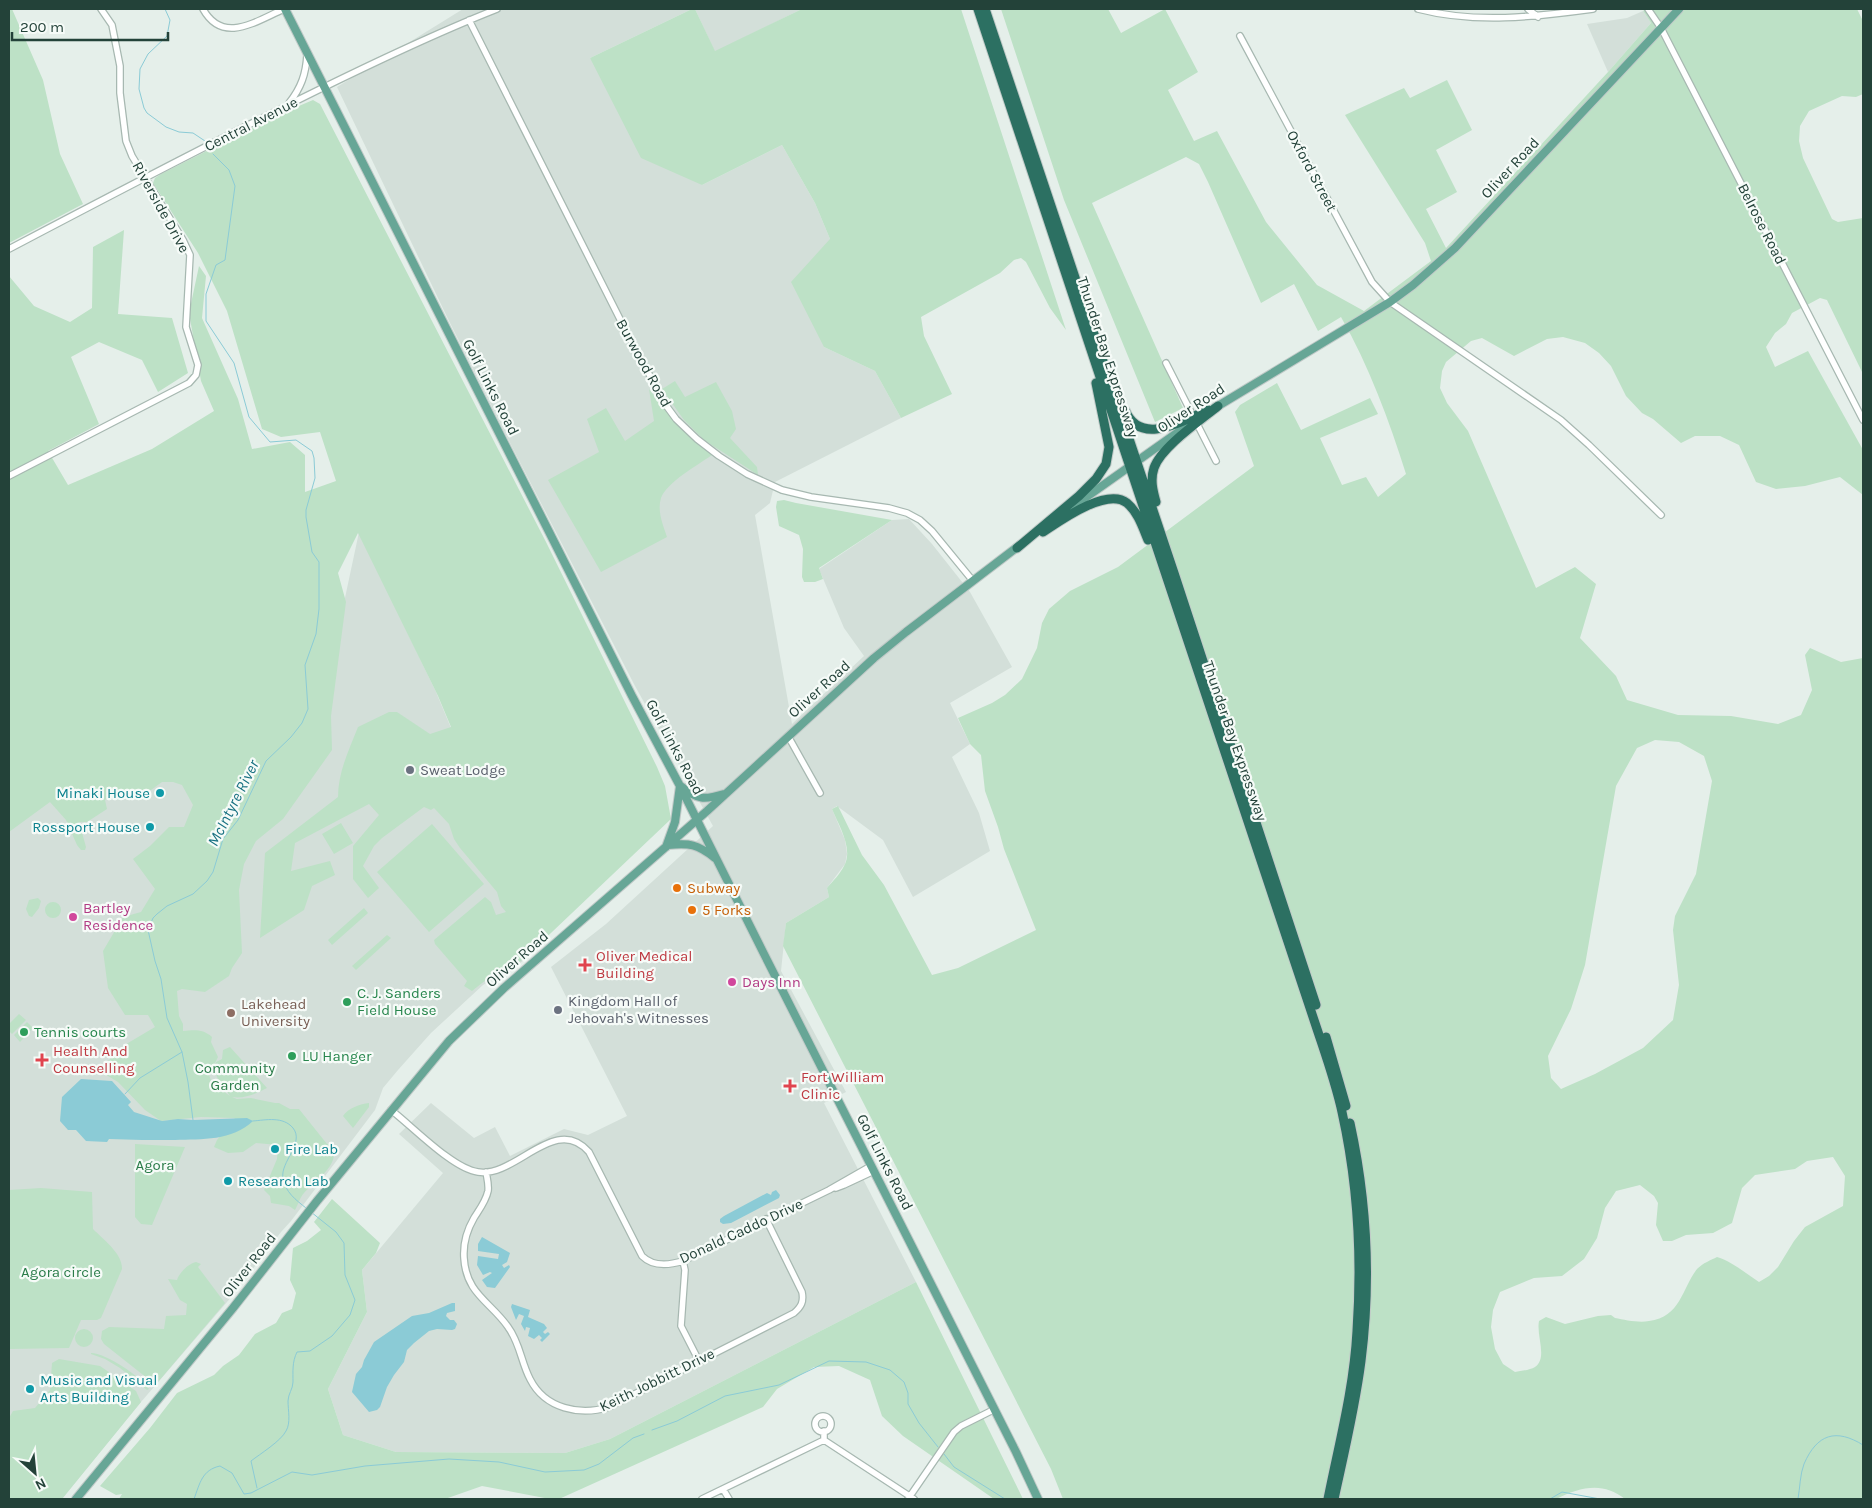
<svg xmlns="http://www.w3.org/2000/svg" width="1872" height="1508" viewBox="0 0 1872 1508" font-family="Karla,sans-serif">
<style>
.built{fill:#d3dfd9}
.green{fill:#bde1c6;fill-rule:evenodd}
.water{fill:#8bcbd6}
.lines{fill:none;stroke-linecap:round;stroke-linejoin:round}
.stream{stroke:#8bcbd6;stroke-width:1}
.minor-casing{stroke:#a7b8b1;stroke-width:8}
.major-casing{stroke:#c1cac8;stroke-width:10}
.highway-casing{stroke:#c1cac8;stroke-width:11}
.minor{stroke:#fff;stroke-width:5.5}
.major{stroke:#67a696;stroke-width:8}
.highway{stroke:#2c7062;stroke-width:9}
.worship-dot{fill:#6b7280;stroke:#f6fbf8;stroke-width:2}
.culture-dot{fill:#0f9aa8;stroke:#f6fbf8;stroke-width:2}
.food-dot{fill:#e8710a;stroke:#f6fbf8;stroke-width:2}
.hotel-dot{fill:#d1479c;stroke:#f6fbf8;stroke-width:2}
.health-dot{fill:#e0444e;stroke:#f6fbf8;stroke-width:2}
.leisure-dot{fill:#2e9e5b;stroke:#f6fbf8;stroke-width:2}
.education-dot{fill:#8d6e63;stroke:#f6fbf8;stroke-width:2}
.labels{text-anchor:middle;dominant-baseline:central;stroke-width:4.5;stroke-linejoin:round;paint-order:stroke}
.street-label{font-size:15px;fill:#234239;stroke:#f6fbf8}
.worship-label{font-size:15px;fill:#5b616d;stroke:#f6fbf8;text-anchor:start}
.culture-label{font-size:15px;fill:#0d838f;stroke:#f6fbf8;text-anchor:start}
.food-label{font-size:15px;fill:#c56008;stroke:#f6fbf8;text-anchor:start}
.hotel-label{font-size:15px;fill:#b23c85;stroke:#f6fbf8;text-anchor:start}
.health-label{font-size:15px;fill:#be3a42;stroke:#f6fbf8;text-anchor:start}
.leisure-label{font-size:15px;fill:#27864d;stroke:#f6fbf8;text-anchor:start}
.education-label{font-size:15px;fill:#785e54;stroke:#f6fbf8;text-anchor:start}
.park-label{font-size:15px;fill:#2a7c49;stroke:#f6fbf8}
.water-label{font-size:16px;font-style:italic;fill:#187182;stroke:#f6fbf8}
</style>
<rect width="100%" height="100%" fill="#e5efea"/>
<!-- built -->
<path class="built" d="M463 9H692L590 58 702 185 782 145 815 203 830 239 824 347 875 371 901 418 775 482 770 503 755 515 792 724 864 656 844 628 819 569 892 520 909 519 932 544 970 592 1012 667 950 703 970 744 952 757 979 813 990 851 913 897 883 840 837 806 832 809 845 840 847 854 845 864 827 888 829 897 786 923 781 971 846 1092 824 1103 916 1282 610 1439 565 1453 396 1452 343 1435 328 1389 367 1312 362 1270 443 1173 399 1134 431 1103 474 1138 495 1127 510 1156 564 1129 588 1135 627 1116 551 967 606 924 713 826 635 686 506 435 449 321 337 87Z
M695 9H802L715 52Z
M1643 11 1651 23 1608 72 1587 24 1627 18Z
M359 532 436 692 451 728 532 953 505 976 493 979 483 985 431 1033 398 1070 383 1088 375 1110 291 1221 281 1232 233 1295 141 1402 62 1499H9V781L342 612Z"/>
<!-- green -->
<path class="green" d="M9 9H12L43 80 60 154 83 204 9 243Z
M692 9H695L715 51 802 9H961L1066 330 1050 308 1026 262 1021 258 1014 260 1000 273 921 317 924 336 952 394 901 418 875 371 824 347 791 282 830 239 815 203 782 145 702 185 641 158 590 58Z
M1001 9H1108L1121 33 1165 9 1198 72 1168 90 1194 141 1217 131 1266 222 1317 285 1364 311 1431 261 1425 243 1345 115 1404 88 1410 98 1447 80 1472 130 1436 150 1457 192 1426 209 1446 248 1608 72 1651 23 1643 11 1646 9H1857L1863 21V94L1856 97 1842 96 1809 111 1800 126 1799 141 1803 158 1832 219 1838 222 1863 218V374L1827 300 1820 298 1792 313 1786 324 1775 333 1766 347 1775 367 1808 351 1863 450V495L1840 477 1805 486 1776 489 1756 482 1739 445 1720 436H1695L1681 443 1653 419 1642 413 1626 396 1611 366 1599 353 1585 343 1563 337 1547 339 1514 356 1482 338 1471 341 1446 362 1442 371 1440 388 1447 403 1468 431 1536 588 1575 567 1596 584 1580 638 1616 676 1627 700 1678 715 1731 716 1778 724 1801 715 1812 690 1805 655 1810 648 1841 662 1863 658V1499H1625C1603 1481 1580 1487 1556 1499H1063L1051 1469 783 946 786 923 829 897 827 888C833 881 840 874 844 866 854 849 838 824 832 809L838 806 862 855 884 885 932 975 958 968 1036 930 1004 849 998 827 985 791 981 755 970 744 958 718 992 703 1005 695 1022 679 1037 648 1042 623 1049 609 1070 591 1118 567 1254 466 1235 412 1240 405 1277 383 1301 430 1370 398 1378 414 1320 438 1342 485 1366 477 1378 497 1406 474C1389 420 1369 366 1341 317L1318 331 1294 284 1261 303 1208 182 1199 164 1186 157 1092 203 1183 408 1155 422 1064 200ZM1655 740 1679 742 1704 756 1712 781 1696 874 1675 916 1673 930 1679 985 1673 1020 1643 1048 1595 1074 1561 1089 1551 1078 1548 1056 1571 1009 1585 965 1616 786 1637 748ZM1833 1157 1845 1176 1843 1206 1805 1227 1794 1241 1778 1267 1769 1276 1759 1282C1745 1273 1733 1262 1717 1257 1711 1260 1703 1263 1697 1269 1682 1288 1681 1317 1649 1321 1639 1323 1625 1320 1615 1318L1611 1315 1598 1316 1565 1324 1546 1317 1539 1321C1536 1336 1548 1358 1535 1367 1530 1370 1521 1371 1515 1372L1503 1364 1495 1349 1491 1327 1493 1310 1500 1292 1534 1278 1562 1276 1584 1259 1597 1238 1605 1208 1616 1191 1640 1185 1654 1196 1658 1203 1656 1225 1663 1241H1672L1686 1235 1713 1233 1732 1223 1742 1188 1755 1175 1795 1169 1807 1161Z
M313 100 320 104 546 542 657 767 665 786 671 819 532 951 506 974C492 974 482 983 472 991L464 986 467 981 435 944 434 940 485 897 491 902 496 915 506 912 501 906 497 892 460 848 454 839 449 824 434 808 431 810 424 807 382 838 374 846 363 866 379 888 368 898 353 879V846L379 815 369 804 295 843 291 871 330 861 335 875 312 886 304 910 260 938 265 853 338 797C338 772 349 750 358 727L389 712H397L430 734 451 727 438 696 358 533 338 573 346 602 331 716 332 750 283 819 256 841 244 864 239 890 242 953 232 968 229 976 205 992 182 989 177 991 179 1016 183 1024V1031C195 1030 203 1029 212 1037L211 1042 218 1057 209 1075 212 1083 230 1096C222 1084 213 1078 216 1062L222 1059 223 1050 230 1047 267 1088C255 1094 244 1099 232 1097L237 1099 251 1098 275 1103H279L290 1109H299L327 1144 333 1145C340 1166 316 1179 304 1193 300 1197 298 1205 295 1210L289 1206 271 1203 270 1196 264 1190 277 1159 278 1145 256 1143 243 1152 228 1153 214 1147 217 1140 235 1118 201 1117 161 1121 145 1110 118 1082 98 1070 128 1043 155 1027 148 1015H125L108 988 103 951 123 917 141 912 155 889 133 859 150 846 169 827H184L193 805 182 785 173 782H162L151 790H135L113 798 109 796 105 800 107 809 87 822H79L86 847 85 850H81L77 845 66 820 50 802 9 832V276L34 306 70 322 92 308 93 247 124 230 118 314 172 318 188 373 158 392 142 360 99 342 71 357 99 424 48 451 68 485 152 449 214 411 201 381 189 313 199 266 206 276 202 318 238 399 252 449 290 442 305 455V492L336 481 320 432 281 437 262 429 227 311 198 253 153 183 155 178 161 174 280 114Z
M675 381 685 397 716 382 732 411 736 429 730 438 757 467 758 475 704 440 684 420 662 389Z
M649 389 678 426 712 455C698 465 667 482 661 498 657 511 663 525 667 537L601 572 548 480 599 452 587 419 606 408 625 441 654 421Z
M784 500 796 503 892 520 819 568 823 579 815 582H804L802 577 803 549 799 535 779 526 776 507 777 501Z
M341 823 353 843 334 854 322 834Z
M432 824 484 884 429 932 377 872Z
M38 898 41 901 39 908 32 917 29 916 26 909 29 900Z
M45 910a8 8 0 1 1 16 0a8 8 0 1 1-16 0Z
M364 908 368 913 332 945 328 940Z
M387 935 391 938 356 970 352 966Z
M19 1014 26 1020 12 1034 9 1031V1024Z
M27 1022 33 1028 20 1042 14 1035Z
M369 1103V1107L353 1128 343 1116C348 1108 360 1104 369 1103Z
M135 1144 185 1147 152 1225 141 1224 135 1217Z
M41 1188 92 1192 93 1229C103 1239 123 1254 122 1269L101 1318 97 1320H81L69 1348 9 1349V1190Z
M332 1199 380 1243 376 1253 362 1270 367 1312 328 1389 343 1435 396 1452 565 1453 610 1439 916 1282 1023 1499H994L903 1436 882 1416 870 1380 839 1366 814 1367 777 1389 763 1407 559 1499H550L482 1486 445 1499H119L122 1494 116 1495 100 1486 150 1428 177 1393 214 1375 223 1366 239 1355 255 1334 276 1323 282 1313 292 1309 296 1293 290 1280 293 1248 307 1241 321 1230 314 1222Z
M196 1262 201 1264 198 1267 225 1303 158 1382H152L104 1344 101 1339 102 1331 109 1327 164 1329 166 1316 186 1315 187 1304 180 1300 168 1279 177 1280C179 1273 189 1263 196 1262Z
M75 1338a9 9 0 1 1 18 0a9 9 0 1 1-18 0Z
M91 1353C106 1353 141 1377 149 1389L147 1390 120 1368 105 1359 91 1354Z
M59 1359 100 1366 136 1391 141 1402 62 1499H9V1418L13 1411 35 1408 50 1390 52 1363Z"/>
<!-- water -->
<path class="water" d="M81 1079 112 1081 131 1102 128 1105 134 1112 162 1121 178 1119 193 1120 247 1118 253 1121C232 1141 202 1139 175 1140 153 1140 132 1140 109 1139L107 1142 86 1141 76 1130H68L60 1121 62 1097Z
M776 1190 780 1195 779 1198 731 1223 723 1224 720 1222V1219L724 1216 767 1193 771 1195 772 1192Z
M482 1237 510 1253 507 1262 502 1265 504 1268 509 1265 510 1267 495 1288 487 1287 482 1280 492 1273 490 1272 483 1275 477 1265 478 1256 498 1259 499 1254 478 1251V1244Z
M452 1303H455V1311L447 1313 446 1316 450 1320H454L457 1324 455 1329 452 1330 437 1329 429 1331 414 1343 407 1350 404 1362 394 1375 387 1387 380 1407 377 1410 369 1412 352 1392 356 1374 362 1367 364 1360 374 1342 412 1316 429 1313Z
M512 1304 530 1310 528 1317 544 1324 547 1328 543 1332 545 1334 548 1332 550 1334 542 1342 540 1340 542 1338 539 1335 534 1339 528 1336 530 1328 526 1327 525 1331 521 1324 524 1316 519 1314 516 1320 511 1307Z"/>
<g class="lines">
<!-- stream -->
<path class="stream" d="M165 9 170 20 167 36 148 54 140 69 139 89 144 108 147 113 166 127 179 132 193 133 205 141
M182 1052 188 1082 193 1120
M125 1094 140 1078 182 1052 167 1018 161 979 155 961 148 930 153 918 157 914 167 906 193 894 207 881 213 872 223 839 238 820 266 761 291 737 302 723 308 709 305 665 316 634 319 609V562L312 552 306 517V510L315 478 314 458 312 451 296 440 270 442 249 417 234 363 206 321V294L216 265 225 260 235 186 229 170 213 154
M253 1121C266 1120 283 1116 293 1128 305 1143 280 1162 283 1178 285 1192 296 1200 306 1208
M652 1430 677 1421 725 1396 779 1385 829 1361 866 1362 890 1370 904 1382 908 1393V1404L919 1423 938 1447
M944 1454 954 1467 1005 1499
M257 1488 251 1461C260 1454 281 1441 286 1431 291 1423 288 1410 288 1401 288 1394 293 1389 293 1382 293 1372 292 1362 297 1352L310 1351 332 1336 350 1315 355 1300 345 1275 344 1243 336 1232 311 1212
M194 1499C200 1483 202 1470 220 1466L232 1473 244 1494 251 1493 292 1472 312 1475 365 1466 449 1459 499 1462 545 1472 584 1470 599 1464 633 1438 644 1434
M1550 1499 1562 1492 1600 1499
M1798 1499C1800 1488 1800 1474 1804 1464 1817 1434 1836 1428 1863 1445"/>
<!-- minor casing -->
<g class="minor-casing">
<path id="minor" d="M203 9C223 45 256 21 284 9
M1418 9C1476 24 1534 17 1593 9
M1528 9 1538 17
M1648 9 1661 28 1863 420
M469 20 627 333 665 404 676 419 697 439 719 456 747 474 782 490 811 497 889 508 907 513 920 520 932 531 973 581
M1240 36 1372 282 1390 302 1561 420 1589 445 1661 515
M289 103C301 88 306 74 307 55
M9 249C102 200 194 152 288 105 356 71 426 37 497 9
M1166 363 1216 461
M9 476 189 383 196 375 198 365 186 327 190 255 183 240 132 156 126 141 120 93V66L112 25 101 9
M788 736 820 793
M391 1110C412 1126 453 1169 478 1172 516 1178 555 1113 589 1152L642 1256C653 1267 670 1265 683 1261L829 1190 871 1166
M486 1172C487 1178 489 1185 488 1191 486 1201 479 1210 474 1218 467 1230 463 1244 464 1258 466 1294 491 1302 508 1327 520 1343 521 1362 530 1379 545 1409 580 1416 609 1407L794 1313C801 1307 804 1302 802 1292L766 1219
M836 1188 844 1185 874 1171
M683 1261 685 1270 681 1326 699 1361
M815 1424a8 8 0 1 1 16 0a8 8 0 1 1-16 0Z
M824 1440 914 1499
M723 1489 729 1499
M702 1499 824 1440V1431
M908 1499 954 1432 961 1426 995 1409"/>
</g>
<!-- major casing -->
<g class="major-casing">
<path id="major" d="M285 9 441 318 632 696 680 786 763 952 1016 1452 1038 1499
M1213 409 1390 302 1413 285 1455 248 1679 9
M1068 510 1191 423
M682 787C698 800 704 800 724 794
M668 845C690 843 697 844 715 858
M666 847 675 822 680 786
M76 1499 233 1308 317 1201 449 1041 504 988 707 811 874 658 906 632 1020 545"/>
</g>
<!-- highway casing -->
<g class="highway-casing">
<path id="highway" d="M978 9C1091 349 1203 689 1317 1029 1326 1056 1336 1084 1342 1112 1358 1184 1362 1258 1357 1331 1354 1388 1339 1444 1328 1499
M985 9 1174 573 1316 1005
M1125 410C1140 447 1182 421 1208 410
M1156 502C1153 491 1150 480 1154 468 1161 447 1201 420 1218 406
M1043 532C1061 520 1107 487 1127 503 1138 512 1143 528 1148 540
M1017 548 1079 496 1096 479 1106 464 1109 447 1096 383
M1326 1037 1346 1106
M1334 1499C1344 1453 1355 1408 1361 1361 1371 1282 1367 1201 1350 1123"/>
</g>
<!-- minor -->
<use href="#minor" class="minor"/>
<!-- major -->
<use href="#major" class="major"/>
<!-- highway -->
<use href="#highway" class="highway"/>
</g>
<!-- markers -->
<g class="worship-dot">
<circle cx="410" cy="770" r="5"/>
<circle cx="558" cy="1010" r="5"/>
</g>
<g class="culture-dot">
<circle cx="160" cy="793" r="5"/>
<circle cx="150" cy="827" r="5"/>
<circle cx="275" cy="1149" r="5"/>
<circle cx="228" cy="1181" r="5"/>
<circle cx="30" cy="1389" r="5"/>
</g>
<g class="food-dot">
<circle cx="677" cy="888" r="5"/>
<circle cx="692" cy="910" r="5"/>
</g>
<g class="hotel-dot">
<circle cx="73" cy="917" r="5"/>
<circle cx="732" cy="982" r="5"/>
</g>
<g class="health-dot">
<path d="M582.5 957.5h5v5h5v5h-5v5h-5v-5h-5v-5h5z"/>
<path d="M39.5 1052.5h5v5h5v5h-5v5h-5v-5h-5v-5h5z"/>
<path d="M787.5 1078.5h5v5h5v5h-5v5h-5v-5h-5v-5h5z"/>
</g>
<g class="leisure-dot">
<circle cx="347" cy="1002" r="5"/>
<circle cx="24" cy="1032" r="5"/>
<circle cx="292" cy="1056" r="5"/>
</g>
<circle class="education-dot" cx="231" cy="1013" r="5"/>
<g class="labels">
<!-- street labels -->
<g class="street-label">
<text transform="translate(251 124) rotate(-27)">Central Avenue</text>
<text transform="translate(1510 168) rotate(-47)">Oliver Road</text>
<text transform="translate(1312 171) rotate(62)">Oxford Street</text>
<text transform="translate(161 207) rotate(61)">Riverside Drive</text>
<text transform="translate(1762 224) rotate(63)">Belrose Road</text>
<text transform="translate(1108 357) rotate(72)">Thunder Bay Expressway</text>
<text transform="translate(644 363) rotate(61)">Burwood Road</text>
<text transform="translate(491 387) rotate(63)">Golf Links Road</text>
<text transform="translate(1191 408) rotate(-33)">Oliver Road</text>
<text transform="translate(819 689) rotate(-42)">Oliver Road</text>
<text transform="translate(1235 741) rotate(71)">Thunder Bay Expressway</text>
<text transform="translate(675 747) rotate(62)">Golf Links Road</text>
<text transform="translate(517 959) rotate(-41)">Oliver Road</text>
<text transform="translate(885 1162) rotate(63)">Golf Links Road</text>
<text transform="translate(741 1231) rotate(-25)">Donald Caddo Drive</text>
<text transform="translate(249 1265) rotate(-52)">Oliver Road</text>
<text transform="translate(657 1380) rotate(-26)">Keith Jobbitt Drive</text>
</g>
<!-- worship labels -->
<g class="worship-label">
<text x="420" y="770">Sweat Lodge</text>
<text x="568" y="1001">Kingdom Hall of<tspan x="568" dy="17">Jehovah's Witnesses</tspan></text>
</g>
<!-- culture labels -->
<g class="culture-label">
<text x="150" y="793" text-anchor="end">Minaki House</text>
<text x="140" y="827" text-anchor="end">Rossport House</text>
<text x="285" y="1149">Fire Lab</text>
<text x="238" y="1181">Research Lab</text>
<text x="40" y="1380">Music and Visual<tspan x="40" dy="17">Arts Building</tspan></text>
</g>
<!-- food labels -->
<g class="food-label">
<text x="687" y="888">Subway</text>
<text x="702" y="910">5 Forks</text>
</g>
<!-- hotel labels -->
<g class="hotel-label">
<text x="83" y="908">Bartley<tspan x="83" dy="17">Residence</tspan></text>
<text x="742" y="982">Days Inn</text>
</g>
<!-- health labels -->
<g class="health-label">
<text x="596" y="956">Oliver Medical<tspan x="596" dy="17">Building</tspan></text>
<text x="53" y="1051">Health And<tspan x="53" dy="17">Counselling</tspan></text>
<text x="801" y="1077">Fort William<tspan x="801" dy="17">Clinic</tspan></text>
</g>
<!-- leisure labels -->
<g class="leisure-label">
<text x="357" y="993">C. J. Sanders<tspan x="357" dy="17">Field House</tspan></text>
<text x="34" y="1032">Tennis courts</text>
<text x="302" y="1056">LU Hanger</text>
</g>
<!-- education labels -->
<g class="education-label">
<text x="241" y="1004">Lakehead<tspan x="241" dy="17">University</tspan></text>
</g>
<!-- park labels -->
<g class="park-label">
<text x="235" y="1068">Community<tspan x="235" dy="17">Garden</tspan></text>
<text x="155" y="1165">Agora</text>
<text x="61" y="1272">Agora circle</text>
</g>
<!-- water labels -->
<g class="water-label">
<text transform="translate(233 803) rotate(-63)">McIntyre River</text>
</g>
</g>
<!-- border -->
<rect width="1872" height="1508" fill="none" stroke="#234239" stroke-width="20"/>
<!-- north arrow -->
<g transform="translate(35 1473) rotate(153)" stroke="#f6fbf8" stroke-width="4" paint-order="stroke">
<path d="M0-4L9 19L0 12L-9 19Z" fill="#234239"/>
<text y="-8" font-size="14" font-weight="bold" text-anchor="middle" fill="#234239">N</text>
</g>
<!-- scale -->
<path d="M12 32v8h156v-8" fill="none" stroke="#234239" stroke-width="2.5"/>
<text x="20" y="32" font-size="15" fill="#234239" stroke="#f6fbf8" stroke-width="4" paint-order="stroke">200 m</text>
</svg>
